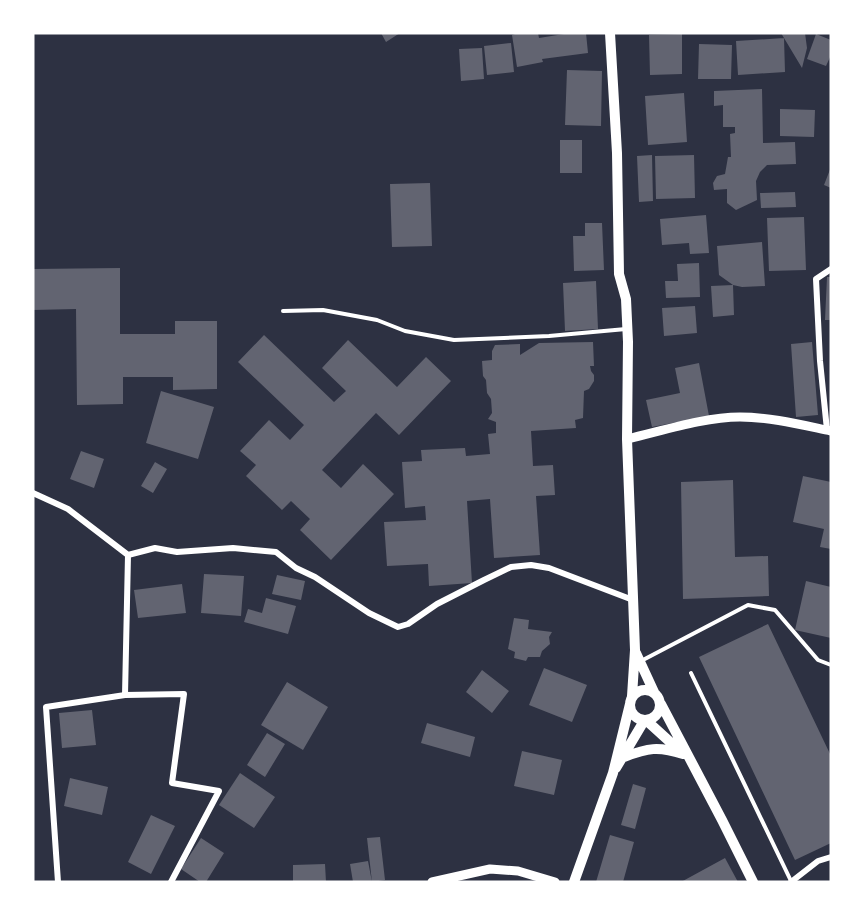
<svg xmlns="http://www.w3.org/2000/svg" width="864" height="915" viewBox="0 0 864 915" font-family="Overpass,sans-serif">
<style>
.building{fill:#626471}
.lines{fill:none;stroke-linecap:round;stroke-linejoin:round}
.service{stroke:#fff;stroke-width:4}
.minor{stroke:#fff;stroke-width:6}
.tertiary{stroke:#fff;stroke-width:9}
.secondary{stroke:#fff;stroke-width:10}
</style>
<rect width="100%" height="100%" fill="#2d3142"/>
<!-- building -->
<path class="building" d="M381 33H400L386 42Z
M518 33H538L539 38 570 33H586L588 53 542 59 543 62 517 67 512 35Z
M781 33H805L807 48 802 68Z
M682 34V74L650 75 649 35Z
M816 34 831 40V55L826 66 807 59Z
M784 38 785 72 738 75 736 41Z
M511 43 514 72 487 75 484 46Z
M699 44 732 45 731 79H698Z
M482 48 484 79 461 81 459 49Z
M567 70 602 71 601 126 565 125Z
M762 89 763 143 795 142 796 164 767 165 760 172 756 181 757 200 736 210 727 203V189L714 190 713 183 717 176 725 174 728 157H731L730 134 735 133V127H723V105L714 106V91Z
M684 93 687 142 648 145 645 96Z
M780 109 815 110 814 137 780 136Z
M560 140H582V173H560Z
M652 155 653 201 639 202 637 156Z
M694 155 695 198 656 199 655 156Z
M831 167V188L824 185Z
M430 183 432 246 392 247 390 184Z
M795 192 796 207 761 208 760 193Z
M706 215 709 253 690 254 689 243 662 245 660 219Z
M804 217 806 270 769 271 767 218Z
M585 223H602L604 270 574 271 573 236H585Z
M762 242 765 286 742 287 733 285 734 315 713 317 711 286 733 285 719 275 717 246Z
M699 263 700 297 666 298 665 281H678L677 264Z
M120 268V334H175V321H217V389L173 390V377H123V404L77 405 76 309 33 310V269Z
M827 277H831V320H825Z
M596 281 598 329 565 331 563 283Z
M695 306 697 333 664 336 662 308Z
M264 335 334 402 346 391 322 368 348 340 397 387 426 357 451 381 399 435 376 413 322 470 341 488 363 464 394 494 331 560 300 530 310 519 291 501 282 510 246 476 256 465 240 451 269 420 290 440 304 425 238 362Z
M593 342 594 366H590L591 371 594 375V381L589 389 584 391 583 418 575 420 576 428 531 431 533 466 553 465 555 495 536 496 540 555 494 558 490 499 467 501 472 583 429 586 428 564 387 566 384 522 426 520 425 506 405 508 402 462 422 461 421 450 465 448 466 456 490 454 488 434 496 433V422L488 419 492 413 491 399 487 393 486 380 483 376 482 361 492 360V351L495 345 520 344V355L539 343Z
M812 342 818 415 796 417 791 344Z
M699 363 709 416 652 427 646 400 680 393 675 368Z
M161 391 214 407 198 459 146 443Z
M81 451 104 459 94 488 70 479Z
M155 462 167 469 153 493 141 486Z
M803 476 831 482V549L820 547 824 529 793 522Z
M733 480 735 557 768 556 769 596 683 599 681 482Z
M204 574 244 576 241 616 201 613Z
M277 575 305 581 301 600 272 594Z
M806 581 831 587V638L795 630Z
M182 584 186 613 138 618 134 590Z
M266 598 296 606 288 634 244 622 248 609 262 613Z
M514 618 529 620 528 629 552 632 549 637 550 644 542 651 540 657H528L526 661 514 658 515 652 508 649Z
M768 624 831 756V843L795 860 699 657Z
M544 668 587 685 572 722 529 705Z
M482 670 509 691 492 713 466 692Z
M287 682 328 707 303 750 261 725Z
M92 710 96 745 62 748 59 713Z
M427 723 475 737 470 757 421 743Z
M267 733 285 744 265 777 247 765Z
M522 751 562 760 554 795 514 786Z
M240 773 275 797 254 828 219 805Z
M70 778 108 787 102 815 64 806Z
M633 784 646 788 635 829 621 825Z
M151 815 175 826 151 874 128 862Z
M610 835 634 842 623 882H596Z
M380 837 385 880 372 882 367 838Z
M201 838 224 853 206 882H200L181 869Z
M725 858 738 882H681Z
M368 861 372 882H353L350 864Z
M325 864 326 882H293V865Z"/>
<g class="lines">
<!-- service -->
<path class="service" d="M283 311 323 310 377 320 405 331 454 340 549 336 626 329
M641 661 748 605 775 610 818 660 831 665
M691 673 791 881"/>
<!-- minor -->
<path class="minor" d="M827 430 820 361 816 279 831 269
M33 493 68 509 128 555
M128 555 155 548 177 552 233 548 276 552 296 568 315 577 369 613 398 627 408 624 437 604 484 580 511 567 531 565 549 568 633 600
M125 695 184 694 172 783 219 791 171 882
M58 882 46 707 125 695 128 555
M791 882 818 861 831 857"/>
<!-- tertiary -->
<path class="tertiary" d="M627 439C662 431 704 417 740 417 770 417 802 425 831 431
M432 882 490 869 518 871 555 882"/>
<!-- secondary -->
<path class="secondary" d="M610 33 617 153 619 274 626 299 628 342 627 439 635 650 632 696
M636 653 654 692
M630 705a15 15 0 1 1 30 0a15 15 0 1 1-30 0Z
M661 704 722 820 753 882
M647 721 680 751
M624 757C648 748 658 746 683 754
M616 768 644 721
M574 882 613 773 630 704"/>
</g>
<!-- border -->
<rect width="864" height="915" fill="none" stroke="#ffffff" stroke-width="69"/>
</svg>
